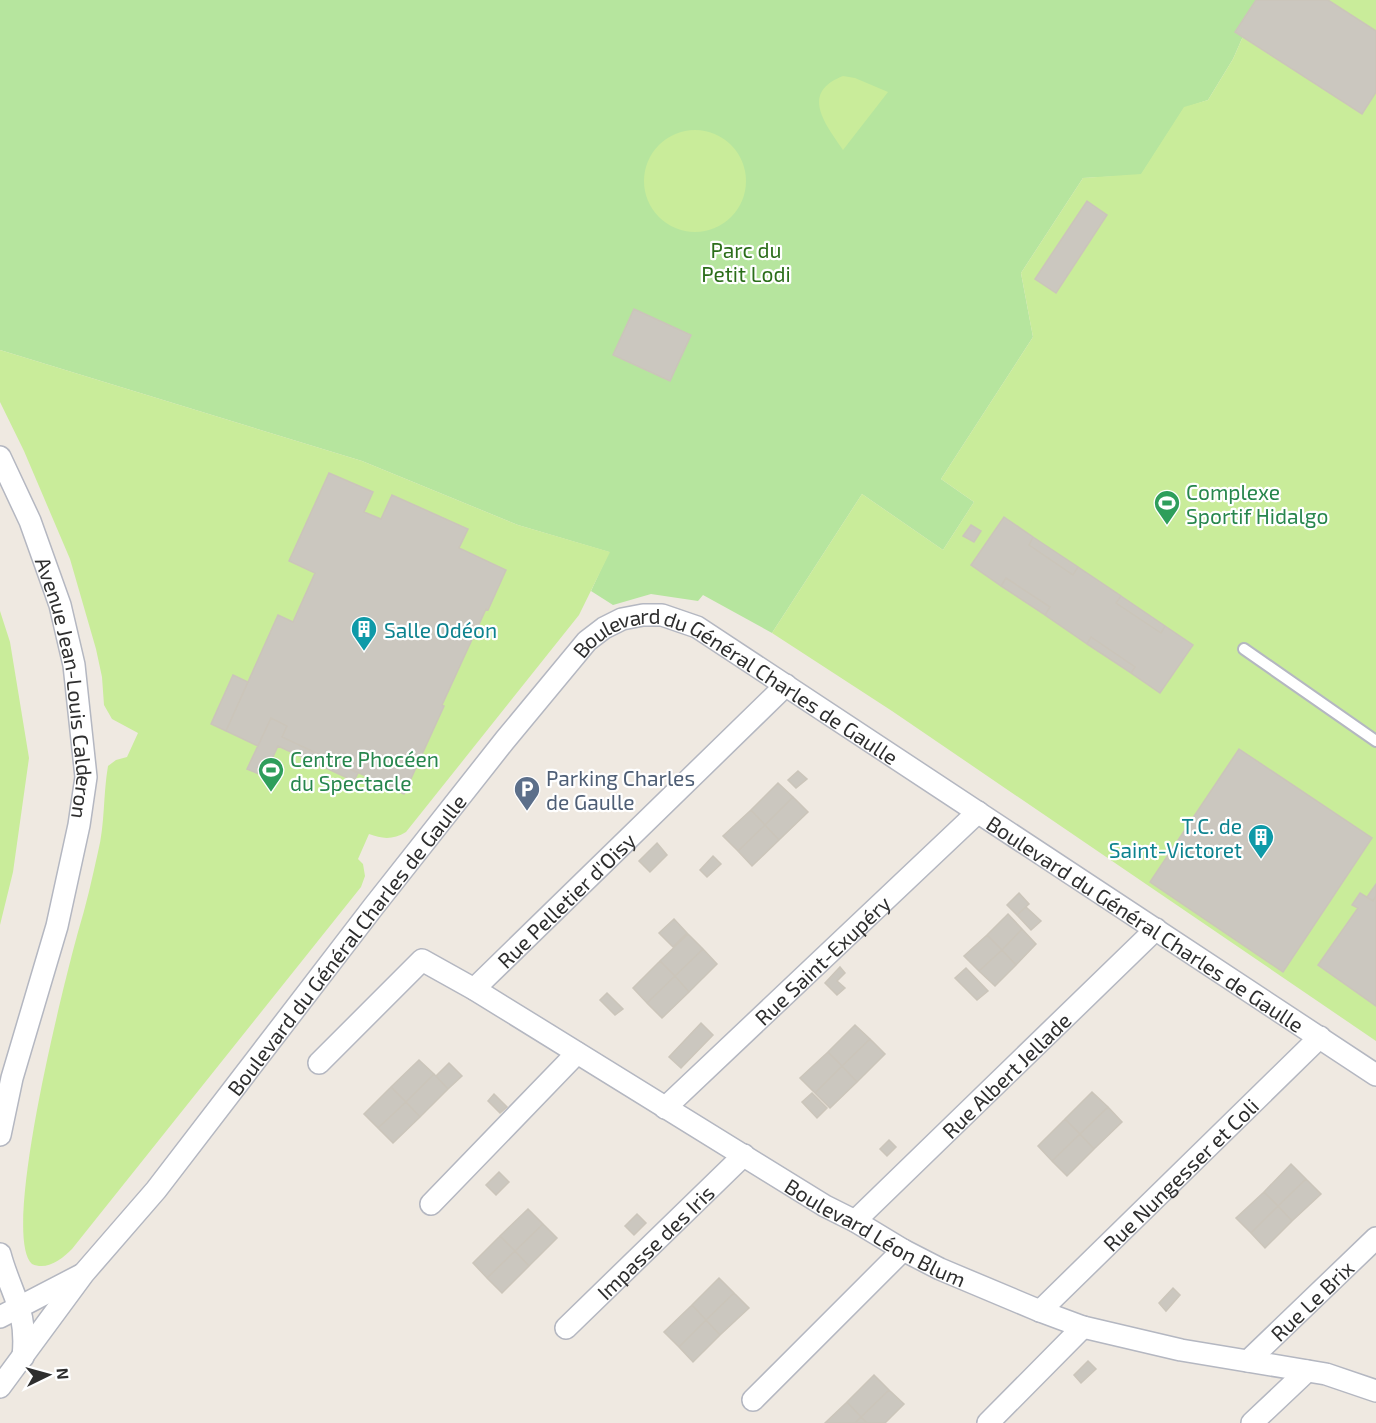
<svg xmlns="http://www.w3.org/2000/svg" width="1376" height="1423" viewBox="0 0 1376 1423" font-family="'Exo 2',sans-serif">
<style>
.green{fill:#b6e59e}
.pitch{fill:#c9ec9a}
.building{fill:#cbc7bf;stroke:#cbc5ba;stroke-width:1.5}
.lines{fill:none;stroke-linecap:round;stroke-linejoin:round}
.service-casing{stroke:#b4b7c1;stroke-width:14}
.minor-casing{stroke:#b4b7c1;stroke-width:24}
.service{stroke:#fff;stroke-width:10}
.minor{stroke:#fff;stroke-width:21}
.labels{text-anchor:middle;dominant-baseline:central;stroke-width:4.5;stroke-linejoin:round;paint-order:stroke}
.park-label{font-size:21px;fill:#2c6e1b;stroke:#fff}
.leisure-label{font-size:21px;fill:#27864d;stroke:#fff;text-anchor:start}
.culture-label{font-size:21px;fill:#0d838f;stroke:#fff;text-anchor:start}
.street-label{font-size:21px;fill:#2e2e2e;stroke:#fff}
.service-label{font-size:21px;fill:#4e5e75;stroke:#fff;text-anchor:start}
</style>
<rect width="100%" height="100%" fill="#efe9e1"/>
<!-- green -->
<path class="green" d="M0 0H1259L1233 59 1208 100 1184 108 1141 175 1083 178 1021 273 1033 337 941 479 974 502 943 550 862 494 772 633 703 595 698 601 651 594 613 605 591 591 609 552 518 525 362 461 0 350Z"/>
<!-- pitch -->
<path class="pitch" d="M1259 0H1376V1041L892 711 772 633 862 494 943 550 974 502 941 479 1033 337 1021 273 1083 178 1141 174 1184 107 1208 100 1233 59Z
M843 76 855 78 888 92 843 150C826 125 799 93 843 76Z
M644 181a51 51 0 1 1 102 0a51 51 0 1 1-102 0Z
M0 350 362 461 518 525 610 552 579 615 406 832C393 840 382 839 369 834L358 859 363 864 365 876 361 887 72 1249C62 1259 47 1271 32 1264 0 1235 64 983 78 932 86 906 92 879 98 852 105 824 103 795 108 766L116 760 127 757 138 733 112 719 104 705 102 677 96 649 70 559 24 451 0 402Z
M0 611 10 642 29 758 13 872 0 925Z"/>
<!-- building -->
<path class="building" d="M1256 0H1328L1376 31V92L1362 114 1235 32Z
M1087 201 1107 215 1056 293 1035 279Z
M634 309 691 335 670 381 613 355Z
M329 473 373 492 364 512 381 519 392 495 468 529 459 548 506 570 488 610 486 609 442 705 444 706 404 794 282 737 287 726 271 718 258 746 226 731 278 615 293 622 315 573 289 561Z
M1004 517 1033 537 1029 545 1073 575 1078 567 1121 596 1116 603 1161 633 1165 626 1193 645 1160 693 1131 673 1135 667 1091 637 1087 644 1045 615 1050 607 1006 578 1001 586 971 565Z
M971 525 981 531 974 542 963 536Z
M1033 537 1078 567 1073 575 1029 545Z
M1006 578 1050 607 1045 615 1001 586Z
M1121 596 1165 626 1161 633 1116 603Z
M1091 637 1135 667 1131 673 1087 644Z
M233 675 248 682 226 731 211 724Z
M271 718 287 726 282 737 358 773 354 781 278 746 264 776 247 769Z
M1239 749 1372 838 1283 972 1150 882Z
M798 771 807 779 796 788 788 780Z
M778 783 793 797 765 825 751 810Z
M793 797 808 812 779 840 765 825Z
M751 810 765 825 738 851 723 836Z
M765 825 779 840 752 866 738 851Z
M657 843 667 855 650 872 639 861Z
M713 856 721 864 707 877 700 870Z
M1376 884V896L1373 901 1367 897Z
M1019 893 1029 904 1017 915 1007 905Z
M1360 893 1373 901 1376 896V1006L1318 965 1358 908 1352 905Z
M1026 907 1041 921 1031 930 1017 915Z
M1008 914 1022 929 1002 950 987 935Z
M674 919 687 933 673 947 659 933Z
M1022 929 1036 944 1016 965 1002 950Z
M688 934 703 949 675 976 660 961Z
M987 935 1002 950 979 971 964 956Z
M703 949 717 964 689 992 675 976Z
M1002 950 1016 965 995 986 979 971Z
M660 961 675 976 647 1003 633 988Z
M840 967 845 973 837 981 845 988 837 995 825 983Z
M966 968 988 991 977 1000 955 978Z
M675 976 689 992 662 1018 647 1003Z
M607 993 623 1009 615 1015 600 1000Z
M701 1023 713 1035 681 1068 669 1057Z
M855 1025 870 1039 842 1066 828 1052Z
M870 1039 885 1054 857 1082 842 1066Z
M828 1052 842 1066 815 1093 800 1078Z
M419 1060 434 1074 406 1102 391 1087Z
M449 1063 462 1076 448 1089 436 1076Z
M842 1066 857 1082 830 1108 815 1093Z
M434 1074 448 1089 420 1117 406 1102Z
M391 1087 406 1102 378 1128 364 1114Z
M1092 1092 1108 1107 1080 1134 1065 1119Z
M812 1093 827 1108 817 1118 802 1102Z
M494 1094 507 1107 500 1113 488 1101Z
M406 1102 420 1117 393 1143 378 1128Z
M1108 1107 1122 1122 1094 1149 1080 1134Z
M1065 1119 1080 1134 1052 1161 1038 1146Z
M1080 1134 1094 1149 1067 1176 1052 1161Z
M889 1140 896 1147 887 1156 880 1149Z
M1291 1164 1306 1179 1278 1206 1264 1192Z
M499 1172 509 1182 496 1195 486 1185Z
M1306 1179 1321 1194 1292 1221 1278 1206Z
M1264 1192 1278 1206 1251 1233 1236 1218Z
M1278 1206 1292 1221 1265 1248 1251 1233Z
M528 1209 543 1224 515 1251 500 1236Z
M637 1214 646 1223 634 1235 625 1226Z
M543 1224 557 1238 529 1266 515 1251Z
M500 1236 515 1251 487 1278 473 1263Z
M515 1251 529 1266 502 1293 487 1278Z
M719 1278 734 1293 706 1320 692 1305Z
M1173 1288 1180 1295 1166 1311 1159 1303Z
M734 1293 749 1308 720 1335 706 1320Z
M692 1305 706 1320 679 1347 664 1332Z
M706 1320 720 1335 693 1362 679 1347Z
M1088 1361 1096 1369 1081 1383 1074 1375Z
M874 1375 889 1390 861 1417 847 1402Z
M889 1390 904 1404 885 1423H867L861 1417Z
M847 1402 861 1417 855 1423H825Z
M861 1417 867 1423H855Z"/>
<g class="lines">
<!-- service casing -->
<g class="service-casing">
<path id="service" d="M1244 649 1376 741"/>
</g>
<!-- minor casing -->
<g class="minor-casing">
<g id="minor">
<path id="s1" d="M0 457 30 521 60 605 74 665 86 777 79 825 57 926 12 1078 0 1135"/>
<path id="s2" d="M474 989 786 685"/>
<path id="s3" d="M319 1063 422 960 474 989 825 1206 855 1221 903 1250 940 1269 1040 1311 1083 1327 1181 1350 1326 1374 1376 1391"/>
<path id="s4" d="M665 1108 978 812"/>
<path d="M431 1204 577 1053"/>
<path id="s5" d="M855 1221 1156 929"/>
<path d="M0 1254C11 1295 28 1310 23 1357"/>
<path id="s6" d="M1040 1311 1320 1037"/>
<path d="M0 1317 81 1275"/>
<path id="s7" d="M566 1328 744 1155"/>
<path id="s8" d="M1248 1361 1376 1238"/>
<path id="s9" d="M0 1387 84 1273 156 1190 374 906 505 740 587 641 604 628 622 619 643 615H662L697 627 1376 1075"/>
<path d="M753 1400 903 1250"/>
<path d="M988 1423 1083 1327"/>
<path d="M1252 1423 1307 1371"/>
</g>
</g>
<!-- service -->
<use href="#service" class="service"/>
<!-- minor -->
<use href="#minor" class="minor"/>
</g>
<!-- icons -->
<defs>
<g id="stadium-pin" transform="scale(1.35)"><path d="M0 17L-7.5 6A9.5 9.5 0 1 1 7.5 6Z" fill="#2e9e5b" stroke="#fff"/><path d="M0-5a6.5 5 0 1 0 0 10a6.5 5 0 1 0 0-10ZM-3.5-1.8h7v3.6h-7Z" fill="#fff"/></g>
<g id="building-pin" transform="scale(1.35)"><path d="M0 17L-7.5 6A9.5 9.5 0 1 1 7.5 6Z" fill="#0f9aa8" stroke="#fff"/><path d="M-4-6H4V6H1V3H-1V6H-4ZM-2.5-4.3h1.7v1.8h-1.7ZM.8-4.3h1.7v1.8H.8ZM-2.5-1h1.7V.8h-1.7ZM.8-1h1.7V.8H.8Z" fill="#fff"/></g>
<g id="parking-pin" transform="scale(1.35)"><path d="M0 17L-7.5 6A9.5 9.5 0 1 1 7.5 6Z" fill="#5c6f8a" stroke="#fff"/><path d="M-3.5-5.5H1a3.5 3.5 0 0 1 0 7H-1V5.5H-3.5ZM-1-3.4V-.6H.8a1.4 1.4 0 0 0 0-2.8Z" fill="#fff"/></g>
</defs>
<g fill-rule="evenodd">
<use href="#stadium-pin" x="1167" y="503"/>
<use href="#building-pin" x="364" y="629"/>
<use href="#stadium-pin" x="271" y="770"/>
<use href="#parking-pin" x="527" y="789"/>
<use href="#building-pin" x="1261" y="837"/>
</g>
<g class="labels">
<!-- park labels -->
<g class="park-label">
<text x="746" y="249">Parc du<tspan x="746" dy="24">Petit Lodi</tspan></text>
</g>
<!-- leisure labels -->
<g class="leisure-label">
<text x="1186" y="491">Complexe<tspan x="1186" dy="24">Sportif Hidalgo</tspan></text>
<text x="290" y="758">Centre Phocéen<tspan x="290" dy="24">du Spectacle</tspan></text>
</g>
<!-- culture labels -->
<g class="culture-label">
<text x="384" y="629">Salle Odéon</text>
<text x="1242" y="825" text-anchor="end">T.C. de<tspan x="1242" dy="24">Saint-Victoret</tspan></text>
</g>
<!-- street labels -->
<g class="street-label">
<text stroke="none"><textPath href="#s1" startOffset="243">Avenue Jean-Louis Calderon</textPath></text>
<text stroke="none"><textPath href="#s9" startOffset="1120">Boulevard du Général Charles de Gaulle</textPath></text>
<text stroke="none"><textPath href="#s2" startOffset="128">Rue Pelletier d'Oisy</textPath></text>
<text stroke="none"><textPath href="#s9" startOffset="1606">Boulevard du Général Charles de Gaulle</textPath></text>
<text stroke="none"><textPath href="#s9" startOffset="562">Boulevard du Général Charles de Gaulle</textPath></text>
<text stroke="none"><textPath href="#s4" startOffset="216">Rue Saint-Exupéry</textPath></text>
<text stroke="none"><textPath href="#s5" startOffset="210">Rue Albert Jellade</textPath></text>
<text stroke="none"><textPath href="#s6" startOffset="196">Rue Nungesser et Coli</textPath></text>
<text stroke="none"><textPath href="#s3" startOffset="675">Boulevard Léon Blum</textPath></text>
<text stroke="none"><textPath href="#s7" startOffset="124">Impasse des Iris</textPath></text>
<text stroke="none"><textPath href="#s8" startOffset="88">Rue Le Brix</textPath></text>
</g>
<!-- service labels -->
<g class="service-label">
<text x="546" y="777">Parking Charles<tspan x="546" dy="24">de Gaulle</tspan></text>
</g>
</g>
<!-- north arrow -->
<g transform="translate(48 1375) rotate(85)" stroke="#ffffff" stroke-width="4.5" paint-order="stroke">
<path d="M0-4.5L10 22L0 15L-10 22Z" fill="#2e2e2e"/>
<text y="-9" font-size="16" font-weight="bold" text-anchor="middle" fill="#2e2e2e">N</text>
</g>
</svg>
